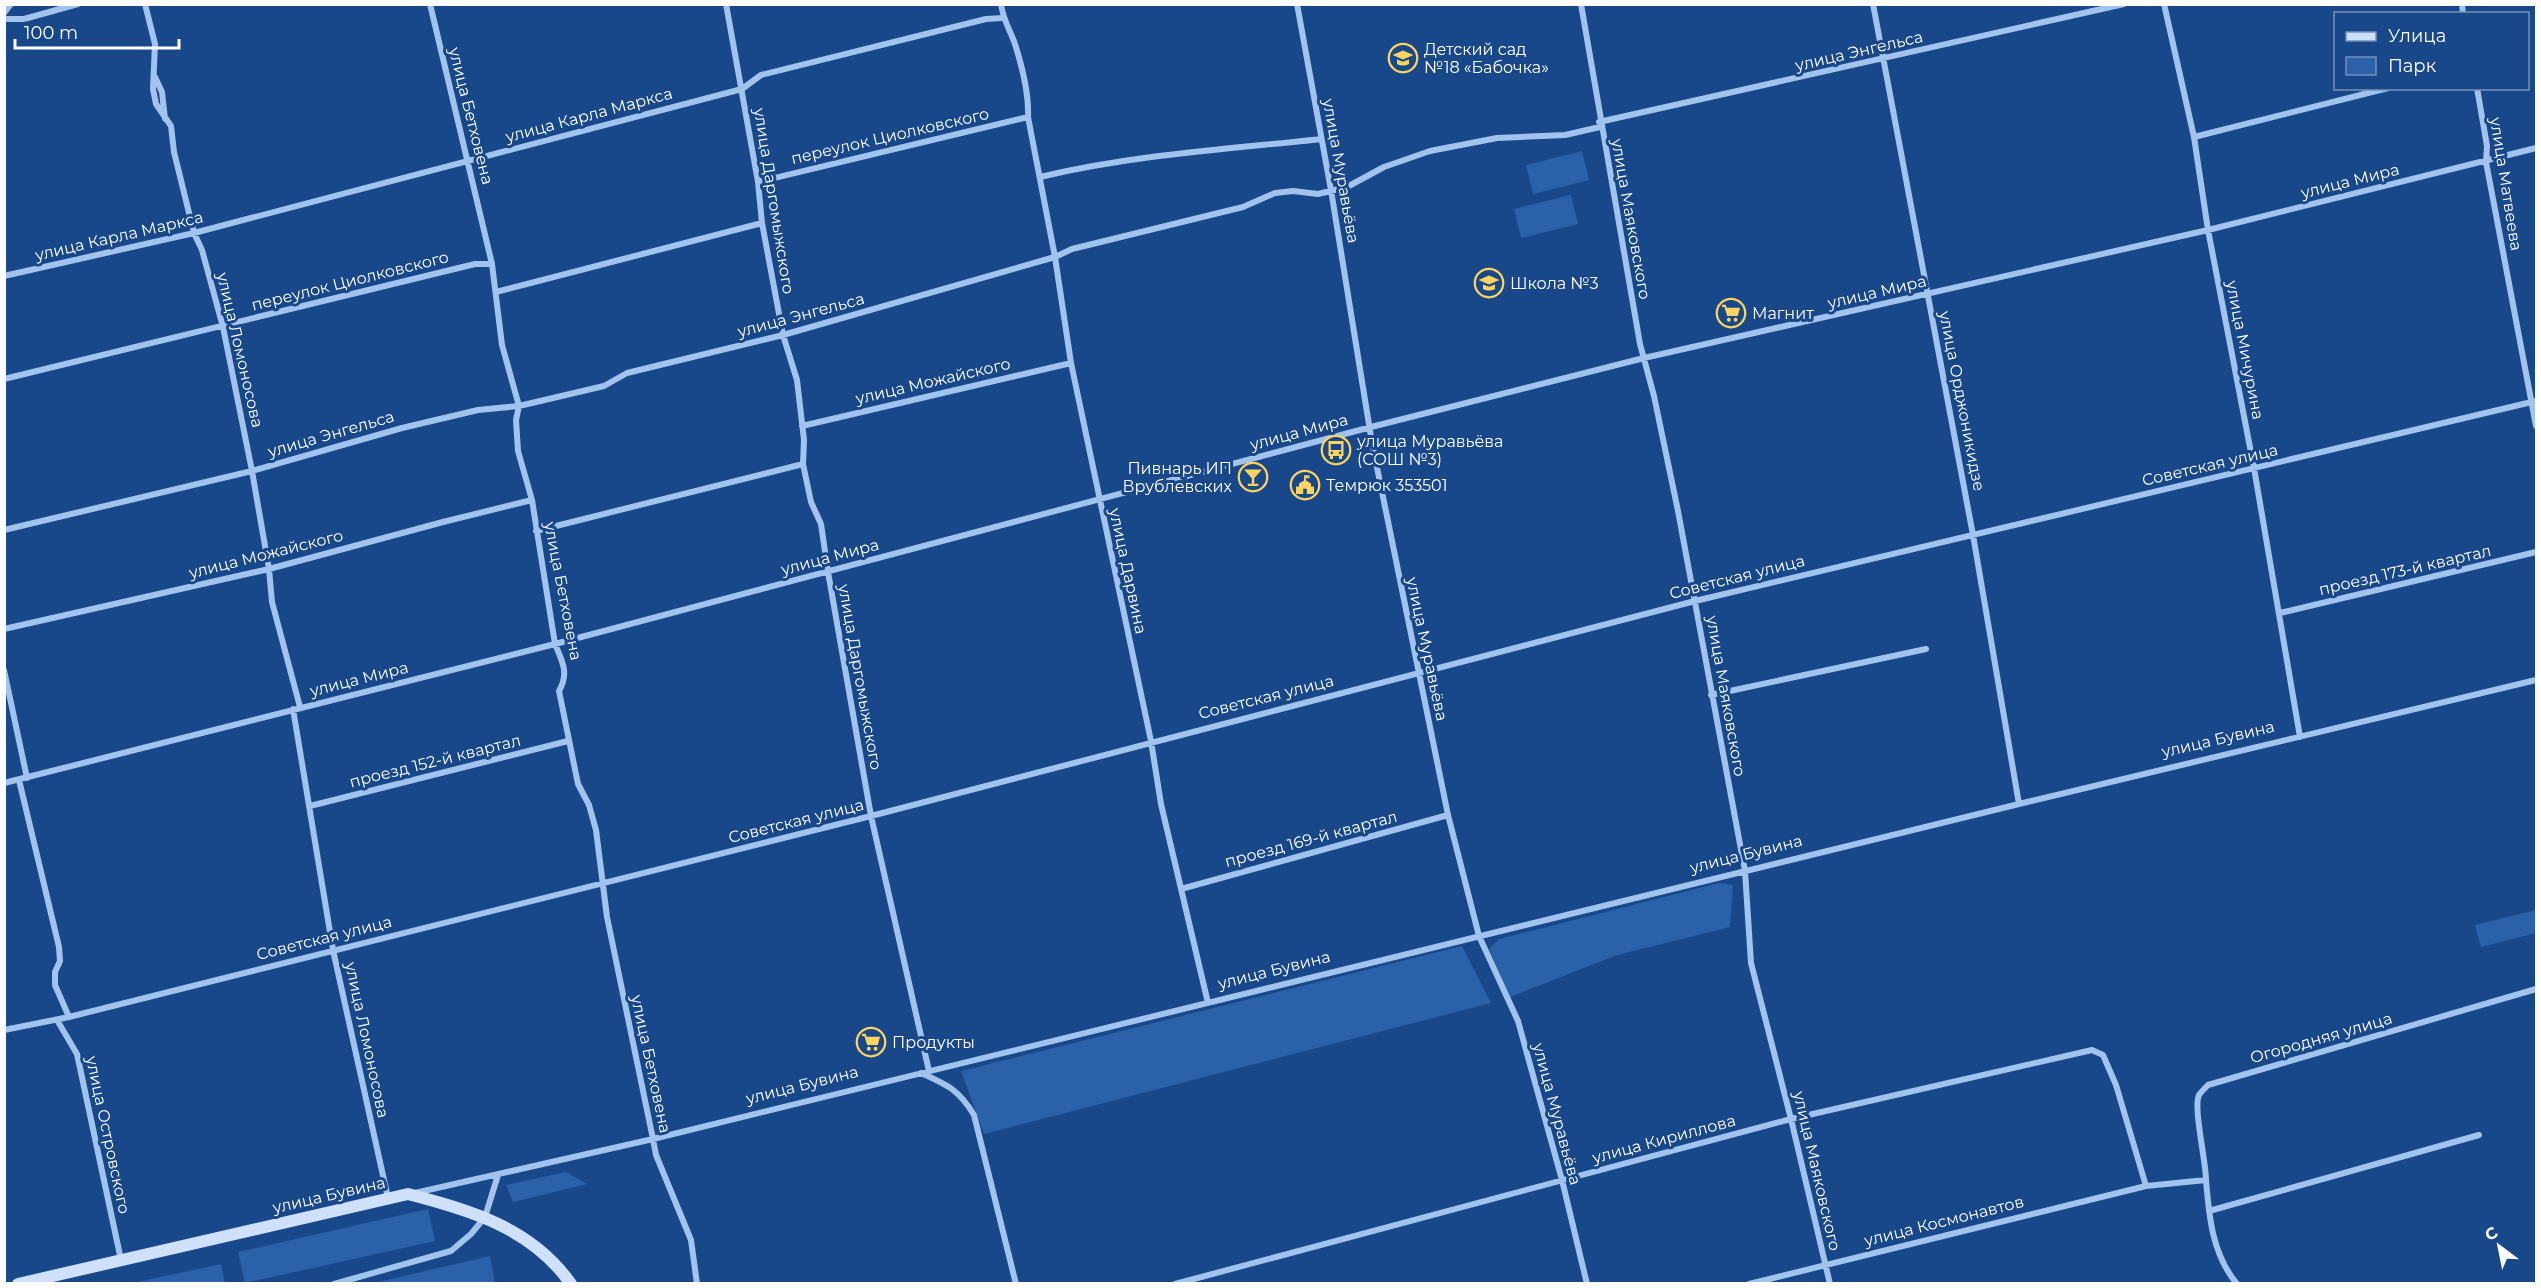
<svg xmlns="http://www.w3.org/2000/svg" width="2541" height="1288" viewBox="0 0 2541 1288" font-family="Montserrat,sans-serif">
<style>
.green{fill:#2b61a9}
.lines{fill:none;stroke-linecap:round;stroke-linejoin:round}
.street{stroke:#a1c3ee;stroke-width:6}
.secondary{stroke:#cfe0fa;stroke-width:12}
.labels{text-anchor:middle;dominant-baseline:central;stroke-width:6;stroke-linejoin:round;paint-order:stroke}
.poi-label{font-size:16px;fill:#fff;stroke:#18488a;text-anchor:start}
.street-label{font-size:16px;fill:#fff;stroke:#18488a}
</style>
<rect width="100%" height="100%" fill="#18488a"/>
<!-- green -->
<path class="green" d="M1582 151 1589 180 1533 194 1526 165Z
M1571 195 1578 224 1521 238 1514 209Z
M1719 883 1733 885 1730 927 1617 955 1510 997 1489 949 1499 939Z
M2536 910V933L2481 947 2475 925Z
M1462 946 1491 1003 984 1134 961 1071Z
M566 1172 587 1184 513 1202 506 1185Z
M428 1209 435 1241 245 1283 238 1252Z
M490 1256 495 1283H374Z
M221 1264 225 1283H133Z"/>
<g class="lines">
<!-- street -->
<path class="street" d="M145 4 155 44 153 89 156 104 171 126 174 152 194 233 202 250 223 327 252 471 269 569 272 602 300 707
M430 4 492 264 502 345 519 406 516 420 518 451 532 500 555 644C563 662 569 674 559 691L578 784 589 805 596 830 607 917 653 1139 656 1155 691 1240 697 1284
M726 4 758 182 762 223 783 335 797 380 804 440 803 464 811 502 821 524 828 572 871 816 929 1071
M1001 4C1003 20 1010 30 1015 44 1022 66 1029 94 1028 117L1055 257 1071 363 1151 741 1161 804 1208 1003
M1297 4 1331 190 1372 443 1448 815 1479 936 1518 1021 1562 1180 1587 1284
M1581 4 1640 344 1654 396 1678 511 1745 871 1751 963 1791 1119 1830 1284
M1873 4 1973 535 2019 804
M2164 4 2194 137 2208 230 2254 468 2300 737
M2462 4 2463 14
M4 13 11 4
M4 19H24L78 4
M155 77 162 92 165 119
M2477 88 2487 146 2486 162 2536 426
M1599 122 2124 4
M2194 137 2388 88
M1040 177C1132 155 1228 149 1322 139
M758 182 1028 117
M4 276 194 233 742 89 761 75 986 19 1002 18
M496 292 762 223
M4 379 475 264H492
M802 426 1071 363
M4 530 252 471 402 428 478 410 519 406 604 386 627 373 783 335 1055 257 1072 249 1243 207 1275 193 1293 191 1318 194 1347 187 1384 167 1430 151 1497 138 1565 135 1600 127
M536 531 803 464
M2280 613 2536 552
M4 629 269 569 443 522 532 500
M4 670 27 778
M1711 695 1926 649
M293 709 333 950 388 1198
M19 780 59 947 60 961 55 972V985L69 1017
M4 783 555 644 1371 427 1644 358 2208 230 2536 148
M310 806 568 741
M1181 889 1448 815
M57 1020 77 1054 121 1260
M4 1030 69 1017 871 816 1695 601 2536 401
M921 1073C948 1085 959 1090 974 1115L1016 1284
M2206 1180C2206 1161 2193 1108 2199 1095 2201 1092 2205 1088 2208 1085L2536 989
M415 1193 653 1139 2019 804 2536 680
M2209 1211 2479 1135
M334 1284 451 1251 471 1234 485 1217 498 1175
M1175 1284 1791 1119 2092 1050 2103 1055 2116 1085 2146 1186 2206 1180C2209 1216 2212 1254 2237 1284
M1749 1284 2146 1186"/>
<!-- secondary -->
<path class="secondary" d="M18 1284 408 1194C470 1210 532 1228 571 1284"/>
</g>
<!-- icons -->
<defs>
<g id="school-ring" transform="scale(1.5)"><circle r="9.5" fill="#18488a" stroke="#ffd45e" stroke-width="1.5"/><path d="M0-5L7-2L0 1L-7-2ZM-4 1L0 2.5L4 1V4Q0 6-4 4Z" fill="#ffd45e"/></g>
<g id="supermarket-ring" transform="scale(1.5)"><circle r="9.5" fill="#18488a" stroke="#ffd45e" stroke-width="1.5"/><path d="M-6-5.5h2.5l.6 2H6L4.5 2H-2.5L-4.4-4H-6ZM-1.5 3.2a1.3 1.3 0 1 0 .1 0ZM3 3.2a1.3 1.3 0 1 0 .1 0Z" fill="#ffd45e"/></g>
<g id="bus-ring" transform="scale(1.5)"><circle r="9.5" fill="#18488a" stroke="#ffd45e" stroke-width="1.5"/><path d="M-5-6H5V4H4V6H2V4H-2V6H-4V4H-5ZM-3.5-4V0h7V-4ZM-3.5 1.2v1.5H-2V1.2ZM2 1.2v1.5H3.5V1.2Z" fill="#ffd45e"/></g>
<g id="bar-ring" transform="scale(1.5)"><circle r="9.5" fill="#18488a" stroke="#ffd45e" stroke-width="1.5"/><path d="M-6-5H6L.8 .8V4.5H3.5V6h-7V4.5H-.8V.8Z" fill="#ffd45e"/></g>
<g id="civic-ring" transform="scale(1.5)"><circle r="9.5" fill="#18488a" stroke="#ffd45e" stroke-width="1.5"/><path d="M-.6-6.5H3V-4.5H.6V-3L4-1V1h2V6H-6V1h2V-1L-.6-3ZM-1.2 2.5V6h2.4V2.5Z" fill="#ffd45e"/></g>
</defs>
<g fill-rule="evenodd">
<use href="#school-ring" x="1403" y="58"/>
<use href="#school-ring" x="1489" y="283"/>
<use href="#supermarket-ring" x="1731" y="313"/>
<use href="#bus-ring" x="1336" y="450"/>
<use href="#bar-ring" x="1253" y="477"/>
<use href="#civic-ring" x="1305" y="485"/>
<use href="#supermarket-ring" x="871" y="1042"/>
</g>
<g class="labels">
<!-- poi labels -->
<g class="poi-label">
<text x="1424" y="49">Детский сад<tspan x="1424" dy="18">№18 «Бабочка»</tspan></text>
<text x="1510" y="283">Школа №3</text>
<text x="1752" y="313">Магнит</text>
<text x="1357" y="441">улица Муравьёва<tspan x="1357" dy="18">(СОШ №3)</tspan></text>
<text x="1232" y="468" text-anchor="end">Пивнарь ИП<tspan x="1232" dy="18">Врублевских</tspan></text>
<text x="1326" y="485">Темрюк 353501</text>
<text x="892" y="1042">Продукты</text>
</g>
<!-- street labels -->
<g class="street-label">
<text transform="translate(1859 51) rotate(-13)">улица Энгельса</text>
<text transform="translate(589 115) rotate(-15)">улица Карла Маркса</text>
<text transform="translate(471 116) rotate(76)">улица Бетховена</text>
<text transform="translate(890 136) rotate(-13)">переулок Циолковского</text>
<text transform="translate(1341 171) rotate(80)">улица Муравьёва</text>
<text transform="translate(2350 181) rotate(-14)">улица Мира</text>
<text transform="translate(2506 184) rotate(81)">улица Матвеева</text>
<text transform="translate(774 201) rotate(81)">улица Даргомыжского</text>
<text transform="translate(1631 219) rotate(80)">улица Маяковского</text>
<text transform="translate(119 236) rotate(-13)">улица Карла Маркса</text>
<text transform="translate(350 281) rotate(-14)">переулок Циолковского</text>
<text transform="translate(1877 292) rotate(-13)">улица Мира</text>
<text transform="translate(801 315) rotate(-15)">улица Энгельса</text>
<text transform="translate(240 350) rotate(77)">улица Ломоносова</text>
<text transform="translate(2245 350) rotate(79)">улица Мичурина</text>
<text transform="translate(933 381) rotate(-13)">улица Можайского</text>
<text transform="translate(1962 401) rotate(79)">улица Орджоникидзе</text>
<text transform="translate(1299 432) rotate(-15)">улица Мира</text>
<text transform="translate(331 434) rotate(-16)">улица Энгельса</text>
<text transform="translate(2210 465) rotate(-13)">Советская улица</text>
<text transform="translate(266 554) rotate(-14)">улица Можайского</text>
<text transform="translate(830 557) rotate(-15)">улица Мира</text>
<text transform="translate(2405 570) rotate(-13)">проезд 173-й квартал</text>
<text transform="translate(1128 571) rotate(78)">улица Дарвина</text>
<text transform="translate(1737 577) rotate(-14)">Советская улица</text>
<text transform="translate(563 591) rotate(79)">улица Бетховена</text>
<text transform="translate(1427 649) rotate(78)">улица Муравьёва</text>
<text transform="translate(860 677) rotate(80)">улица Даргомыжского</text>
<text transform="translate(359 679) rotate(-14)">улица Мира</text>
<text transform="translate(1726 696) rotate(80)">улица Маяковского</text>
<text transform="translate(1266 697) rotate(-14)">Советская улица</text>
<text transform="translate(2218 739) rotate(-13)">улица Бувина</text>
<text transform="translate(435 761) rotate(-14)">проезд 152-й квартал</text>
<text transform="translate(796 821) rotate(-14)">Советская улица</text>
<text transform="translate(1311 839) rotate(-15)">проезд 169-й квартал</text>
<text transform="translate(1746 854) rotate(-14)">улица Бувина</text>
<text transform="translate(324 938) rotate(-14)">Советская улица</text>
<text transform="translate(1274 970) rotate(-14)">улица Бувина</text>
<text transform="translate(2321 1038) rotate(-16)">Огородняя улица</text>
<text transform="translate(367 1040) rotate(78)">улица Ломоносова</text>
<text transform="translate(651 1064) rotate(78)">улица Бетховена</text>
<text transform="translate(802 1085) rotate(-14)">улица Бувина</text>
<text transform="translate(1557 1114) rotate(75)">улица Муравьёва</text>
<text transform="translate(108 1135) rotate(78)">улица Островского</text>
<text transform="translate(1664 1139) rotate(-15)">улица Кириллова</text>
<text transform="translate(1817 1171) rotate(77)">улица Маяковского</text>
<text transform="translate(329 1195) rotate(-13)">улица Бувина</text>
<text transform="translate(1944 1221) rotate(-14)">улица Космонавтов</text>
</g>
</g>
<!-- border -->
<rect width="2541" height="1288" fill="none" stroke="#ffffff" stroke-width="12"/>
<!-- legend -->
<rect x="2334" y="12" width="195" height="78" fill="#18488a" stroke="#7491b9" stroke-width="1.5"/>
<rect x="2346" y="32" width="30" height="9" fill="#cfe0fa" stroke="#7491b9" stroke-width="1.5"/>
<text x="2388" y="42" font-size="18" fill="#ffffff">Улица</text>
<rect x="2346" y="57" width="30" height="18" fill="#2b61a9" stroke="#7491b9" stroke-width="1.5"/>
<text x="2388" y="72" font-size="18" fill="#ffffff">Парк</text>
<!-- north arrow -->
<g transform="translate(2499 1246) rotate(328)" stroke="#18488a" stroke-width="4.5" paint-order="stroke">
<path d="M0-4.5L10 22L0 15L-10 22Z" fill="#ffffff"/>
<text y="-9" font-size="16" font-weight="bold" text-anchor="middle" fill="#ffffff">С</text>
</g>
<!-- scale -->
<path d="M15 39v9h164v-9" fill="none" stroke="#ffffff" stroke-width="3"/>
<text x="24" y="39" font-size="18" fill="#ffffff" stroke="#18488a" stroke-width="4.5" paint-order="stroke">100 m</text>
</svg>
